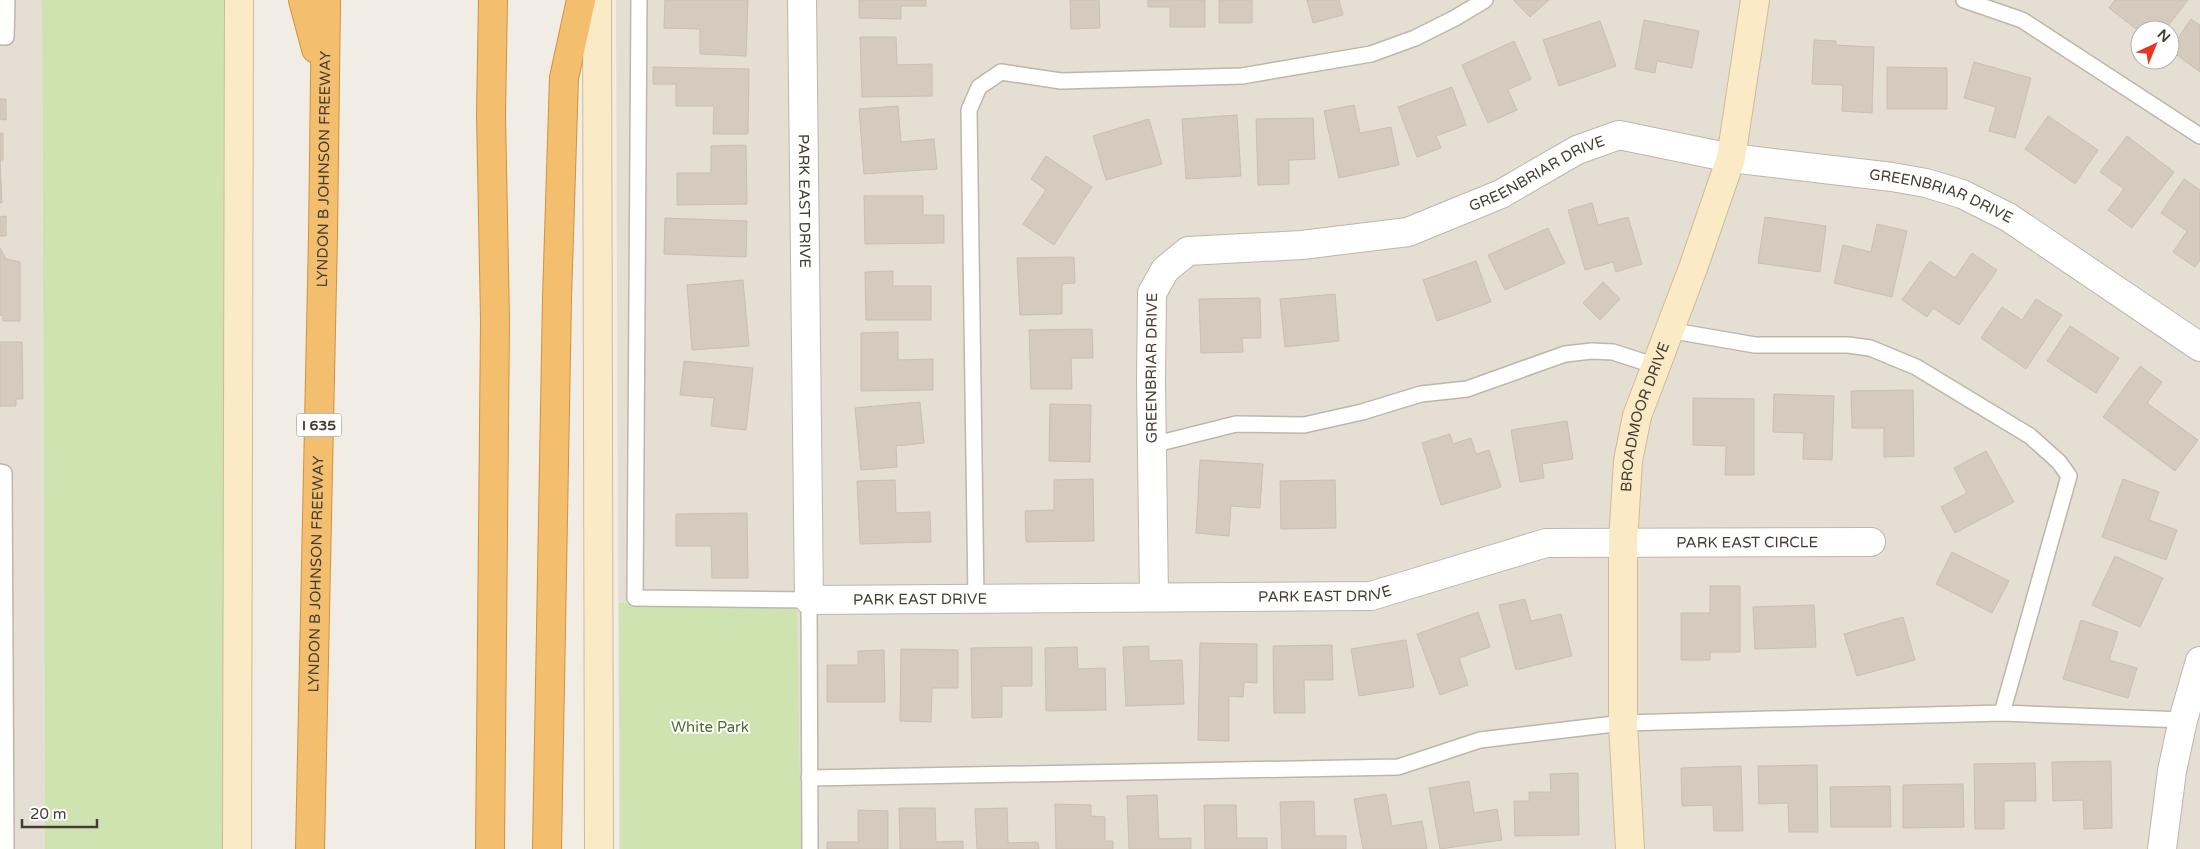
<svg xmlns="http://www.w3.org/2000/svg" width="2200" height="849" viewBox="0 0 2200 849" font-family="'Varela Round',sans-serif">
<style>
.residential{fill:#e4ded3;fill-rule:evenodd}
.green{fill:#cfe3b0}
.building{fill:#d5cabe;stroke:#ccbfaf}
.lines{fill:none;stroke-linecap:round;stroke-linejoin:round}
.lane-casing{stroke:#beb6ab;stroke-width:18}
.street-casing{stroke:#beb6ab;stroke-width:30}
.secondary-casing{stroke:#cebc97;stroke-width:30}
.highway-casing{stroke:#d1923f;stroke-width:30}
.lane{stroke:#fff;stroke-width:15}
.street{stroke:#fff;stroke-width:28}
.secondary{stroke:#faeac6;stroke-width:28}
.highway{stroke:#f3bf6e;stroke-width:28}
.labels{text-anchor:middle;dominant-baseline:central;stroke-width:4;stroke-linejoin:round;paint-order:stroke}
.shield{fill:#fff;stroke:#7b7772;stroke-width:1}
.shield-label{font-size:14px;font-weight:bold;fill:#433d35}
.street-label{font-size:15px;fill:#433d35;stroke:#fff}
.park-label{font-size:15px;fill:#4a6f2d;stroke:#fff}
</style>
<rect width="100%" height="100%" fill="#f1ede5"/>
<!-- residential -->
<path class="residential" d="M0 0H42L45 849H0Z
M616 0H2200V849H619ZM2140 30H2170V60H2140Z"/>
<!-- green -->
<path class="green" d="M42 0H245L248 849H45Z
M619 603 797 606 801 849H621Z"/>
<!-- building -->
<path class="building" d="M665 0H748L746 56 700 54V29L664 28Z
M859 0H926V6H901V19L859 18Z
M1070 0H1099L1100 28 1071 29Z
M1148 0H1205V27H1170V7H1148Z
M1219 0H1252V23H1219Z
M1307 0H1339L1343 15 1313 23Z
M1513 0H1549L1530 17Z
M2115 0H2188L2165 30 2140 32 2109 8Z
M2191 19 2200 25V72L2170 50Z
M1644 20 1699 31 1692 68 1657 61 1655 73 1635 69Z
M1600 21 1616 66 1559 86 1543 40Z
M860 37H896L897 65 932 64V96L862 97Z
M1814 40 1836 41V45L1874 47 1872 113 1842 111 1843 85 1812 84Z
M1514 41 1531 79 1508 90 1517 110 1488 123 1462 65Z
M1974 62 2031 78 2015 138 1989 131 1996 107 1964 98Z
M653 67 749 69 748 134H713L714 106H676V84H653Z
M1887 67 1947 68V109H1887Z
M1452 87 1466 125 1436 136 1441 148 1417 157 1398 107Z
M0 99H6V120L0 119Z
M1354 105 1360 133 1391 127 1399 165 1339 178 1324 111Z
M898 106 901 142 934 139 937 169 864 174 859 109Z
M1237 115 1241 176 1186 179 1182 119Z
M2048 116 2098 150 2075 184 2025 149Z
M1313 118 1315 159 1289 160V184L1258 185 1256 119Z
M1149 119 1162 164 1106 180 1093 136Z
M0 133H3V160H0L2 203H0Z
M2127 136 2174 172 2132 228 2108 210 2124 189 2100 172Z
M746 145 747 204 677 205V173H711V146Z
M1046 156 1092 187 1054 245 1023 224 1046 190 1031 179Z
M2184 179 2200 190V260L2195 267 2173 252 2187 231 2161 213Z
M864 196H923V215H944V243L865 244Z
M1592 203 1598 225 1628 217 1642 264 1616 272 1613 262 1585 270 1568 210Z
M6 216V236H0V217Z
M1765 217 1826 226 1820 272 1758 263Z
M665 218 747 221 746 257 664 254Z
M1877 224 1907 231 1892 297 1834 283 1843 245 1871 252Z
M1548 228 1565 263 1505 290 1488 255Z
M0 248 6 259 20 262V321H3V316L0 315Z
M1972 253 1997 270 1959 325 1933 308 1927 317 1902 300 1930 261 1955 278Z
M1074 257 1075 283 1062 284V314L1020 315 1017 258Z
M1476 261 1491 302 1437 321 1423 280Z
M893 271V286H931V320H866L865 272Z
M743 280 749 346 692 350 687 285Z
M1603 282 1620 299 1600 320 1583 303Z
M1335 294 1339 341 1285 347 1280 299Z
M1260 298 1261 338H1242L1243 352 1201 353 1199 299Z
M2036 299 2062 315 2026 369 1981 338 2002 307 2022 320Z
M2070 326 2119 358 2096 393 2047 361Z
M1092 329 1093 358H1071L1072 389H1031L1029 330Z
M898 332V360L933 359V390L861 391V333Z
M0 342H22L23 399H16V406H0Z
M684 361 753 368 746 430 711 426 714 398 680 395Z
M2140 366 2162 382 2147 403 2198 440 2175 471 2103 417Z
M1913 390 1914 456 1884 457V428H1852L1851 391Z
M1774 394 1834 396 1832 460 1803 459 1804 433 1773 432Z
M1693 398 1754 399V475H1725L1726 446 1693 445Z
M920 402 924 443 896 446 897 467 861 470 855 408Z
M1050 404 1091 405 1090 462 1049 461Z
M1567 421 1573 459 1542 464 1544 478 1520 482 1511 430Z
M1450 434 1453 444 1471 438 1476 454 1489 450 1501 487 1441 505 1422 443Z
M1986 451 2014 502 1955 533 1941 507 1967 493 1954 468Z
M1200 460 1263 464 1260 508 1231 506 1229 536 1196 533Z
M1093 479 1094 541 1026 542 1025 511 1054 510V480Z
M2123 479 2159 492 2149 520 2177 530 2166 560 2102 537Z
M895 480 896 513 930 512 931 542 860 544 857 481Z
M1335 480 1336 528 1281 529 1280 481Z
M747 513 748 578H712L711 546H676V514Z
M1952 552 2009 581 1992 613 1936 584Z
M2115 556 2163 578 2140 627 2092 605Z
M1710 586H1740V652H1710V660H1681V613H1710Z
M1525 599 1531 621 1561 614 1572 656 1516 670 1499 605Z
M1814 605 1816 647 1755 649 1753 607Z
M1478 612 1490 647 1459 658 1468 685 1440 695 1417 634Z
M1903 617 1915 660 1857 676 1844 634Z
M2081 620 2118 632 2109 660 2137 668 2128 698 2063 679Z
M1406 640 1414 687 1359 696 1351 649Z
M1200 643 1257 644V683L1244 682 1243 697 1229 696V741L1198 740Z
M1332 645 1333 680H1304L1305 713H1274L1273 646Z
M1149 646V661L1182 660 1184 704 1126 706 1123 647Z
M1032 647V686H1002V717L972 718 971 648Z
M1077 647 1078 669 1105 668 1106 710 1046 711 1045 648Z
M901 649 958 650V688H932L931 722 900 721Z
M884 650 885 702H827V665H858V651Z
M2111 761 2112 828 2084 829 2083 800 2053 801 2052 762Z
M2035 763 2036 801H2004V829H1975L1974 764Z
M1817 765 1818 832H1789L1788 803 1759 804 1758 766Z
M1741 766 1743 831H1714L1713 805 1682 806 1681 768Z
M1578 773 1579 835 1515 836 1514 801H1529V792H1551L1550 774Z
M1469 781 1474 813 1497 809 1502 840 1440 849 1429 788Z
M1963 784 1964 827 1903 828V785Z
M1890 786 1891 827H1831L1830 787Z
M1386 794 1392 826 1422 821 1427 849H1363L1354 799Z
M1157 795 1159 839 1191 838V849H1129L1127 796Z
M1314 801 1315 836H1346V849H1282L1280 802Z
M1055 804 1091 805V816L1105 817V841H1113V849H1056Z
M1204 805H1236L1237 838H1267V849H1205Z
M899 808H935L936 842 963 841V849H900Z
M1007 808 1008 843 1038 842 1039 849H977L975 809Z
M858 810 888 811V849H827V842H858Z"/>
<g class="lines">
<!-- lane casing -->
<g class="lane-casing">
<path id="lane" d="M639 0 635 598 809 600 810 849
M1964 0 2022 20 2200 136
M0 37H6L7 0
M1668 330 1755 345H1848L1870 348 1916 367 2030 436 2059 462 2069 476 2002 713
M1152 445 1236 424 1304 425 1362 412 1421 394 1467 389 1565 354 1592 351 1613 352 1656 366
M0 472 4 473 6 849
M976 598 969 110 979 87 1001 72 1061 81 1242 76 1371 54 1415 38 1455 18 1485 0
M809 778 1398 767 1480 740 1623 723 2002 713 2183 720"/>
</g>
<!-- street casing -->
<g class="street-casing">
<g id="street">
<path id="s1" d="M802 0 809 600 1371 596 1546 543 1871 542"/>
<path id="s2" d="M1154 596 1151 381 1152 293 1165 270 1188 251 1302 245 1408 232 1501 194 1577 150 1619 135 1731 158 1892 177 1926 183 1962 194 2008 217 2200 347"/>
<path d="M2162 849 2172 771 2183 720 2200 661"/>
</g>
</g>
<!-- secondary casing -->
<g class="secondary-casing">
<g id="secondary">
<path d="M597 0 599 849"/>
<path d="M237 849 239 0"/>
<path id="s3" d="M1630 849 1623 723V542L1628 461 1637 416 1693 268 1731 158 1755 0"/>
</g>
</g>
<!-- highway casing -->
<g class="highway-casing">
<g id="highway">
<path d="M303 0 316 49"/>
<path id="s4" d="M310 849 323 235 326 0"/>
<path d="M490 849 495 320 491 114 493 0"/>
<path d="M547 849 557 298 564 78 581 0"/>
</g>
</g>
<!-- lane -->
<use href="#lane" class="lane"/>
<!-- street -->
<use href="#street" class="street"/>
<!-- secondary -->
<use href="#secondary" class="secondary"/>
<!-- highway -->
<use href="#highway" class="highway"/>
</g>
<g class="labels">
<!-- shield labels -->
<rect class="shield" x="296.5" y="413.5" width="45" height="23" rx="4"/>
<g class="shield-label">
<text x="319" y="425">I 635</text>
</g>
<!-- street labels -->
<g class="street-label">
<text stroke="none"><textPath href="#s4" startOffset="680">LYNDON B JOHNSON FREEWAY</textPath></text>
<text stroke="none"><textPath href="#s2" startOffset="722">GREENBRIAR DRIVE</textPath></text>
<text stroke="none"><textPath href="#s2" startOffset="1142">GREENBRIAR DRIVE</textPath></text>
<text stroke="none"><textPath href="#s1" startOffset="201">PARK EAST DRIVE</textPath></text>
<text stroke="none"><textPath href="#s2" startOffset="228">GREENBRIAR DRIVE</textPath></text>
<text stroke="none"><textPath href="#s3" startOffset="435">BROADMOOR DRIVE</textPath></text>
<text stroke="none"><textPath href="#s1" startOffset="1546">PARK EAST CIRCLE</textPath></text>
<text stroke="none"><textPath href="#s4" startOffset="275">LYNDON B JOHNSON FREEWAY</textPath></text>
<text stroke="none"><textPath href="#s1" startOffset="1116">PARK EAST DRIVE</textPath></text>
<text stroke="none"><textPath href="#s1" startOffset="711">PARK EAST DRIVE</textPath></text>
</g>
<!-- park labels -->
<g class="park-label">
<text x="710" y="727">White Park</text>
</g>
</g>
<!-- north arrow -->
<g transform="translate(2155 45) rotate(44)"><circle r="24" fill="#ffffff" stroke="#b4b1ae"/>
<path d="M0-4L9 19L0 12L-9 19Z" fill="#e93523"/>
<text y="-8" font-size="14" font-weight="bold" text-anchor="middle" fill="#433d35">N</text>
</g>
<!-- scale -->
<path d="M22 819v8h75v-8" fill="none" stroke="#433d35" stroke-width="2.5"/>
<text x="30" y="819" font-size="15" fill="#433d35" stroke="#ffffff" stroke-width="4" paint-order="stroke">20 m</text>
</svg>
